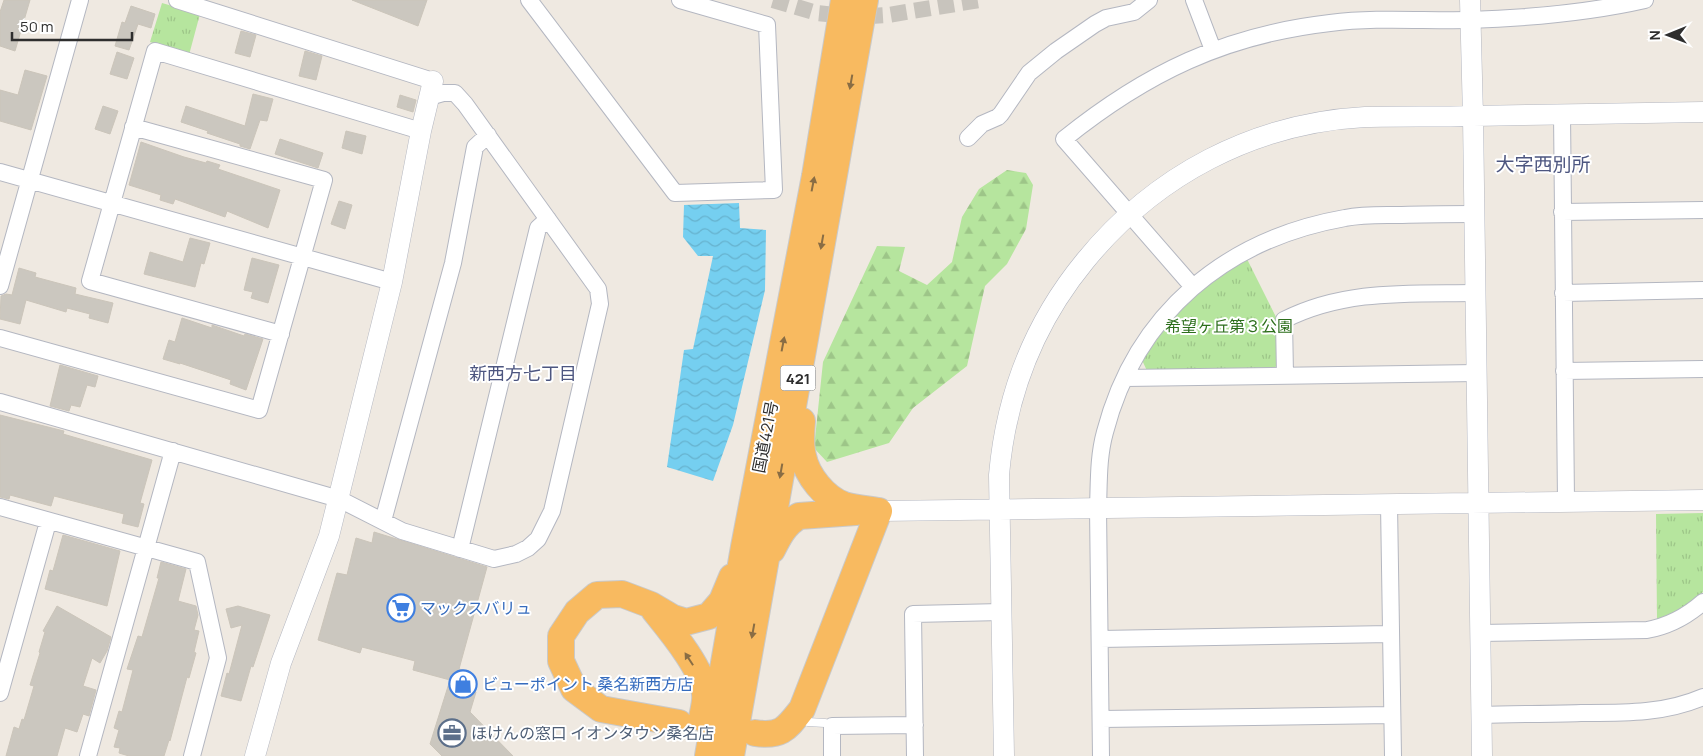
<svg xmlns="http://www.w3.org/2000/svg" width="1703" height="756" viewBox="0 0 1703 756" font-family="Manrope,'Noto Sans JP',sans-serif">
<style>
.grass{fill:url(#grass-tufts)}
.forest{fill:url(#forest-firs)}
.water{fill:url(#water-waves)}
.building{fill:#cbc7bf;stroke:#cbc5ba}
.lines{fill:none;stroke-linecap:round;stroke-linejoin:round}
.minor-tunnel{stroke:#c8c4bd;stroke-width:16;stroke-dasharray:16 8;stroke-linecap:butt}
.service-casing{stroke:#b4b7c1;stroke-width:9}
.minor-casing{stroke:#b4b7c1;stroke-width:18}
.tertiary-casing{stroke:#b4b7c1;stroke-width:21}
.trunk-casing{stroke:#c9c9c9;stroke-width:28}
.service{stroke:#fff;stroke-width:8}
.minor{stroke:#fff;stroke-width:16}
.tertiary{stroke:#fff;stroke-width:20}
.trunk{stroke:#f8ba60;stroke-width:26}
.oneway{fill:#896d44}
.labels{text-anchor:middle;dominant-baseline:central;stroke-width:4;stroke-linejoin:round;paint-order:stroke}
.shield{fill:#fff;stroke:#6d6d6d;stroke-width:1}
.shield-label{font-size:15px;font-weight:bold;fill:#2e2e2e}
.park-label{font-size:16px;fill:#2c6e1b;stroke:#fff}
.street-label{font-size:16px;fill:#2e2e2e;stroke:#fff}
.shop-label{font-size:16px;fill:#366cbe;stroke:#fff;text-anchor:start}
.service-label{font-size:16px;fill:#4e5e75;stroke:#fff;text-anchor:start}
.neighbourhood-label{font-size:18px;fill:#4d5680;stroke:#fff}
.quarter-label{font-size:19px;fill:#4d5680;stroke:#fff}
</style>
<defs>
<pattern id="grass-tufts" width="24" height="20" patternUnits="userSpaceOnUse" patternTransform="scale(1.25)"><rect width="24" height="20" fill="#b6e59e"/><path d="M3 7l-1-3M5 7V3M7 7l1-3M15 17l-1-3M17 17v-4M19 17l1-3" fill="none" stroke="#9dc588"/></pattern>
<pattern id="forest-firs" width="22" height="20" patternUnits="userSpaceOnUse" patternTransform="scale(1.25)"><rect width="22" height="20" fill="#b6e59e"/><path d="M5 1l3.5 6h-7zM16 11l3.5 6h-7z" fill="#9dc588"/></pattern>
<pattern id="water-waves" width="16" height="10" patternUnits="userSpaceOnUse" patternTransform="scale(1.25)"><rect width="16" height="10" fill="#75cff0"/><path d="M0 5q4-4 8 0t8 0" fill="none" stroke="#66b2ce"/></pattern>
</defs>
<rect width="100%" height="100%" fill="#efe9e1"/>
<!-- grass -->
<path class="grass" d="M162 3 200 14 189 55 150 42Z
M1247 259 1276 317 1278 364 1272 371 1148 373 1142 360 1169 322 1199 290Z
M1703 513V592L1680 612 1657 620 1656 514Z"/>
<!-- forest -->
<path class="forest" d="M1007 170 1026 173 1033 185 1026 229 1007 264 985 286 967 366 913 408 889 443 827 462 814 448 823 362 877 246 905 247 899 271 927 285 952 262 962 217 979 189Z"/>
<!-- water -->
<path class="water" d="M739 203 740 228 766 230 765 290 733 425 713 481 667 467 684 350 693 349 713 256H698L683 237 684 205Z"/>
<!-- building -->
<path class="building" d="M4 0H30L15 51 0 46V12Z
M352 0H427L418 26Z
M131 6 155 14 151 28 138 24 129 50 115 46 122 22 125 23Z
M241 31 256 35 250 57 235 53Z
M305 51 322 56 316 80 299 76Z
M117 52 134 58 127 79 110 74Z
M25 70 47 76 31 130 0 121V90L18 95Z
M253 94 273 99 267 121 260 120 250 149 240 146V144L207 133 208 131 181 122 186 106 245 126Z
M400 95 416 100 413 112 397 107Z
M103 106 118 111 110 134 95 129Z
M346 131 366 136 362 154 342 148Z
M280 139 323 153 318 168 275 154Z
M141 142 184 157 206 163 207 161 220 165 218 169 280 190 268 228 227 211 225 217 175 199 173 204 160 200 161 195 129 185Z
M339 201 352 205 345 229 331 224Z
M190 238 210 243 204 264 201 263 195 287 144 274 150 252 183 262Z
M252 258 279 265 268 303 251 298 253 292 244 290Z
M19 268 36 273 35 277 76 288 75 294 113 303 108 323 89 318 90 314 67 308 66 312 26 300 20 324 0 319 1 296 6 294 12 295Z
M182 318 212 328V325L244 336 245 334 263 339 246 390 230 384 231 380 180 363V364L163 359 169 340 175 342Z
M60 365 98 376 95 387 87 385 80 407 71 405 69 411 50 406Z
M0 415 64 431 63 434 152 460 140 503 144 504 138 527 122 523 124 514 54 496 51 506 10 495 9 499 0 497Z
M374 532 487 567 459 669 471 672 467 689 476 692 470 712 513 756H442L430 744 450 680 413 670 415 661 362 647 360 653 318 640 337 573 347 575 356 538 372 543Z
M63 535 120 551 107 606 45 589 50 570 53 571Z
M161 562 186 569 178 601 196 606 198 615 194 630 199 631 194 652 196 653 189 678 187 677 170 741 169 740 164 756H129L119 753 120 748 114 747 119 730 114 728 119 711 122 712 133 670 127 669 138 636 142 637 159 578H157Z
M57 606 111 637 107 651 100 663 92 658 83 686 96 690 89 716 83 714 77 732 65 728 57 756H6L14 727 19 729 22 719 24 720 34 686 30 685 40 653 39 652 45 632 43 631Z
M238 606 270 615 253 667 251 666 241 701 221 696 227 673 229 674 242 625 231 628 226 609Z"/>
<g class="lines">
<!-- minor-tunnel -->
<path class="minor-tunnel" d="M773 0 817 13 856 17 888 15 980 0"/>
<!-- service casing -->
<g class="service-casing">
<path id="service" d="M808 722 825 723 832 726"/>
</g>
<!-- minor casing -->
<g class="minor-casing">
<path id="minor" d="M177 0 433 81
M529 0 675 193 774 190 767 25 680 0
M1194 0 1213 50
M1562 114 1566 501
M968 138 982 124 998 117 1001 114 1029 73 1056 51 1095 24 1106 18 1134 12 1149 0
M0 172 392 282
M1562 212 1703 210
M0 286 80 0
M1193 287 1064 139C1146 73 1225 35 1330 23 1376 17 1423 21 1469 20 1528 18 1588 13 1645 0
M1563 293 1703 290
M281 334 90 281 155 51 421 131
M0 338 259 410 324 180 133 127
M1564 371 1703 369
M1285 375 1284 320C1345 289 1409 294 1475 293
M1125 378 1477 373
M0 402 339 499 402 531 494 559 516 554 528 548 538 539 552 511 600 304 598 289 465 104 455 93H443L429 97
M1389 504 1393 756
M0 507 197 562 218 658 192 756
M383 521 453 263 475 147 488 135
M460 549 538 228 548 219
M1480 633 1647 630C1669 626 1686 617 1703 602
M1100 639 1391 634
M0 693 48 522
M1481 715C1514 714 1548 714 1581 713 1623 713 1664 714 1703 697
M1101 719 1392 715
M88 756 173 451
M832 756V726L915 725
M915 756 913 614 1002 612
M1101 756 1098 508C1099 483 1098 457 1105 432 1136 313 1226 239 1345 218 1364 214 1383 215 1402 215 1426 214 1450 214 1474 214"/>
</g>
<!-- tertiary casing -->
<g class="tertiary-casing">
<path id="tertiary" d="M1470 0 1473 116 1482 756
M879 511 1703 500
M255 756 281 663 329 536 392 282 421 131 433 81
M1004 756 999 475C1006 395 1034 323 1085 261 1155 175 1254 123 1365 117 1401 116 1437 117 1473 116 1550 115 1626 113 1703 112"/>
</g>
<!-- trunk casing -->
<g class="trunk-casing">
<path id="trunk" d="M802 421C801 433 800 445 803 456 807 476 825 498 844 505 855 508 867 509 879 511
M772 550C779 536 785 524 799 516L856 512
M654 610C670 630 703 669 705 694 706 702 703 711 702 718
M679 723 601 709 574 689 561 661V636L577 612 597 595 622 594 651 605 673 618 686 622 709 616 722 601 732 577
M755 733C782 737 787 728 802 709L879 511
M708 756 744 547 815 176 844 0
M731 756 865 0"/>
</g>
<!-- service -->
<use href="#service" class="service"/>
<!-- minor -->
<use href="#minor" class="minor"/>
<!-- tertiary -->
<use href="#tertiary" class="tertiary"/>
<!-- trunk -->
<use href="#trunk" class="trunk"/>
</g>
<!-- one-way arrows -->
<defs><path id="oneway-solid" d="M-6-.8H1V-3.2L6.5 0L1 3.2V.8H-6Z" transform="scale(1.25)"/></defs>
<g class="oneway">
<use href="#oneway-solid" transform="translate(851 82) rotate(100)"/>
<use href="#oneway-solid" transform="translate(813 184) rotate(-79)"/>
<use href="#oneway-solid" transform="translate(822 242) rotate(100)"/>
<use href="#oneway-solid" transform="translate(783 344) rotate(-79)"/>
<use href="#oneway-solid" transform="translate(781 471) rotate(100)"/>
<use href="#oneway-solid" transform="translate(753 631) rotate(100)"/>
<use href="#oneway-solid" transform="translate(689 659) rotate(-123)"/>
</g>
<!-- icons -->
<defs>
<g id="supermarket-ring" transform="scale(1.4375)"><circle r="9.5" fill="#fff" stroke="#3f7fe0" stroke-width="1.5"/><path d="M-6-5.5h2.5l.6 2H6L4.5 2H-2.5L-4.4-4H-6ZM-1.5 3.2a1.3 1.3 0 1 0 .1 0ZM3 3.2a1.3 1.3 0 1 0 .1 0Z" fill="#3f7fe0"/></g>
<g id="shop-ring" transform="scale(1.4375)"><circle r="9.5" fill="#fff" stroke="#3f7fe0" stroke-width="1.5"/><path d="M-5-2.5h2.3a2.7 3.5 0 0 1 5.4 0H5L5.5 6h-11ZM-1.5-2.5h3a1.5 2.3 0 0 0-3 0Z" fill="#3f7fe0"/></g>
<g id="office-ring" transform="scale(1.4375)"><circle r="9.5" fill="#fff" stroke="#5c6f8a" stroke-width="1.5"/><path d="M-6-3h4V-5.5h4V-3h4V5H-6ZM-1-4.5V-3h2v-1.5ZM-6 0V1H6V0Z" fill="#5c6f8a"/></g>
</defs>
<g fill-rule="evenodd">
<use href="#supermarket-ring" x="401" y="608"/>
<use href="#shop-ring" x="463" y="684"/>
<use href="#office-ring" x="452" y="733"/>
</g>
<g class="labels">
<!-- shield labels -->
<rect class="shield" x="780.5" y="365.5" width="35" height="25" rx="4"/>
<g class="shield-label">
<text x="798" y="378">421</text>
</g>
<!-- park labels -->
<g class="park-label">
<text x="1229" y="326">希望ヶ丘第３公園</text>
</g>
<!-- street labels -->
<g class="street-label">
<text transform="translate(765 437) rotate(-79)">国道421号</text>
</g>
<!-- shop labels -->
<g class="shop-label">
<text x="420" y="608">マックスバリュ</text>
<text x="482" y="684">ビューポイント 桑名新西方店</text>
</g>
<!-- service labels -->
<g class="service-label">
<text x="471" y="733">ほけんの窓口 イオンタウン桑名店</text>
</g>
<!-- neighbourhood labels -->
<g class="neighbourhood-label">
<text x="523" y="373">新西方七丁目</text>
</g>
<!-- quarter labels -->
<g class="quarter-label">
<text x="1543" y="164">大字西別所</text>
</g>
</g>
<!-- north arrow -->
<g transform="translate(1668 35) rotate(269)" stroke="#ffffff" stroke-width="4" paint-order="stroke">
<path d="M0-4L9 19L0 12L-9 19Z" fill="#2e2e2e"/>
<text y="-8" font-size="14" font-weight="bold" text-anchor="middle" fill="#2e2e2e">N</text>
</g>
<!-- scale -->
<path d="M12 32v8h120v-8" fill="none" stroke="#2e2e2e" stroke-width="2.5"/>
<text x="20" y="32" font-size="15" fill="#2e2e2e" stroke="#ffffff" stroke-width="4" paint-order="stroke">50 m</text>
</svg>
